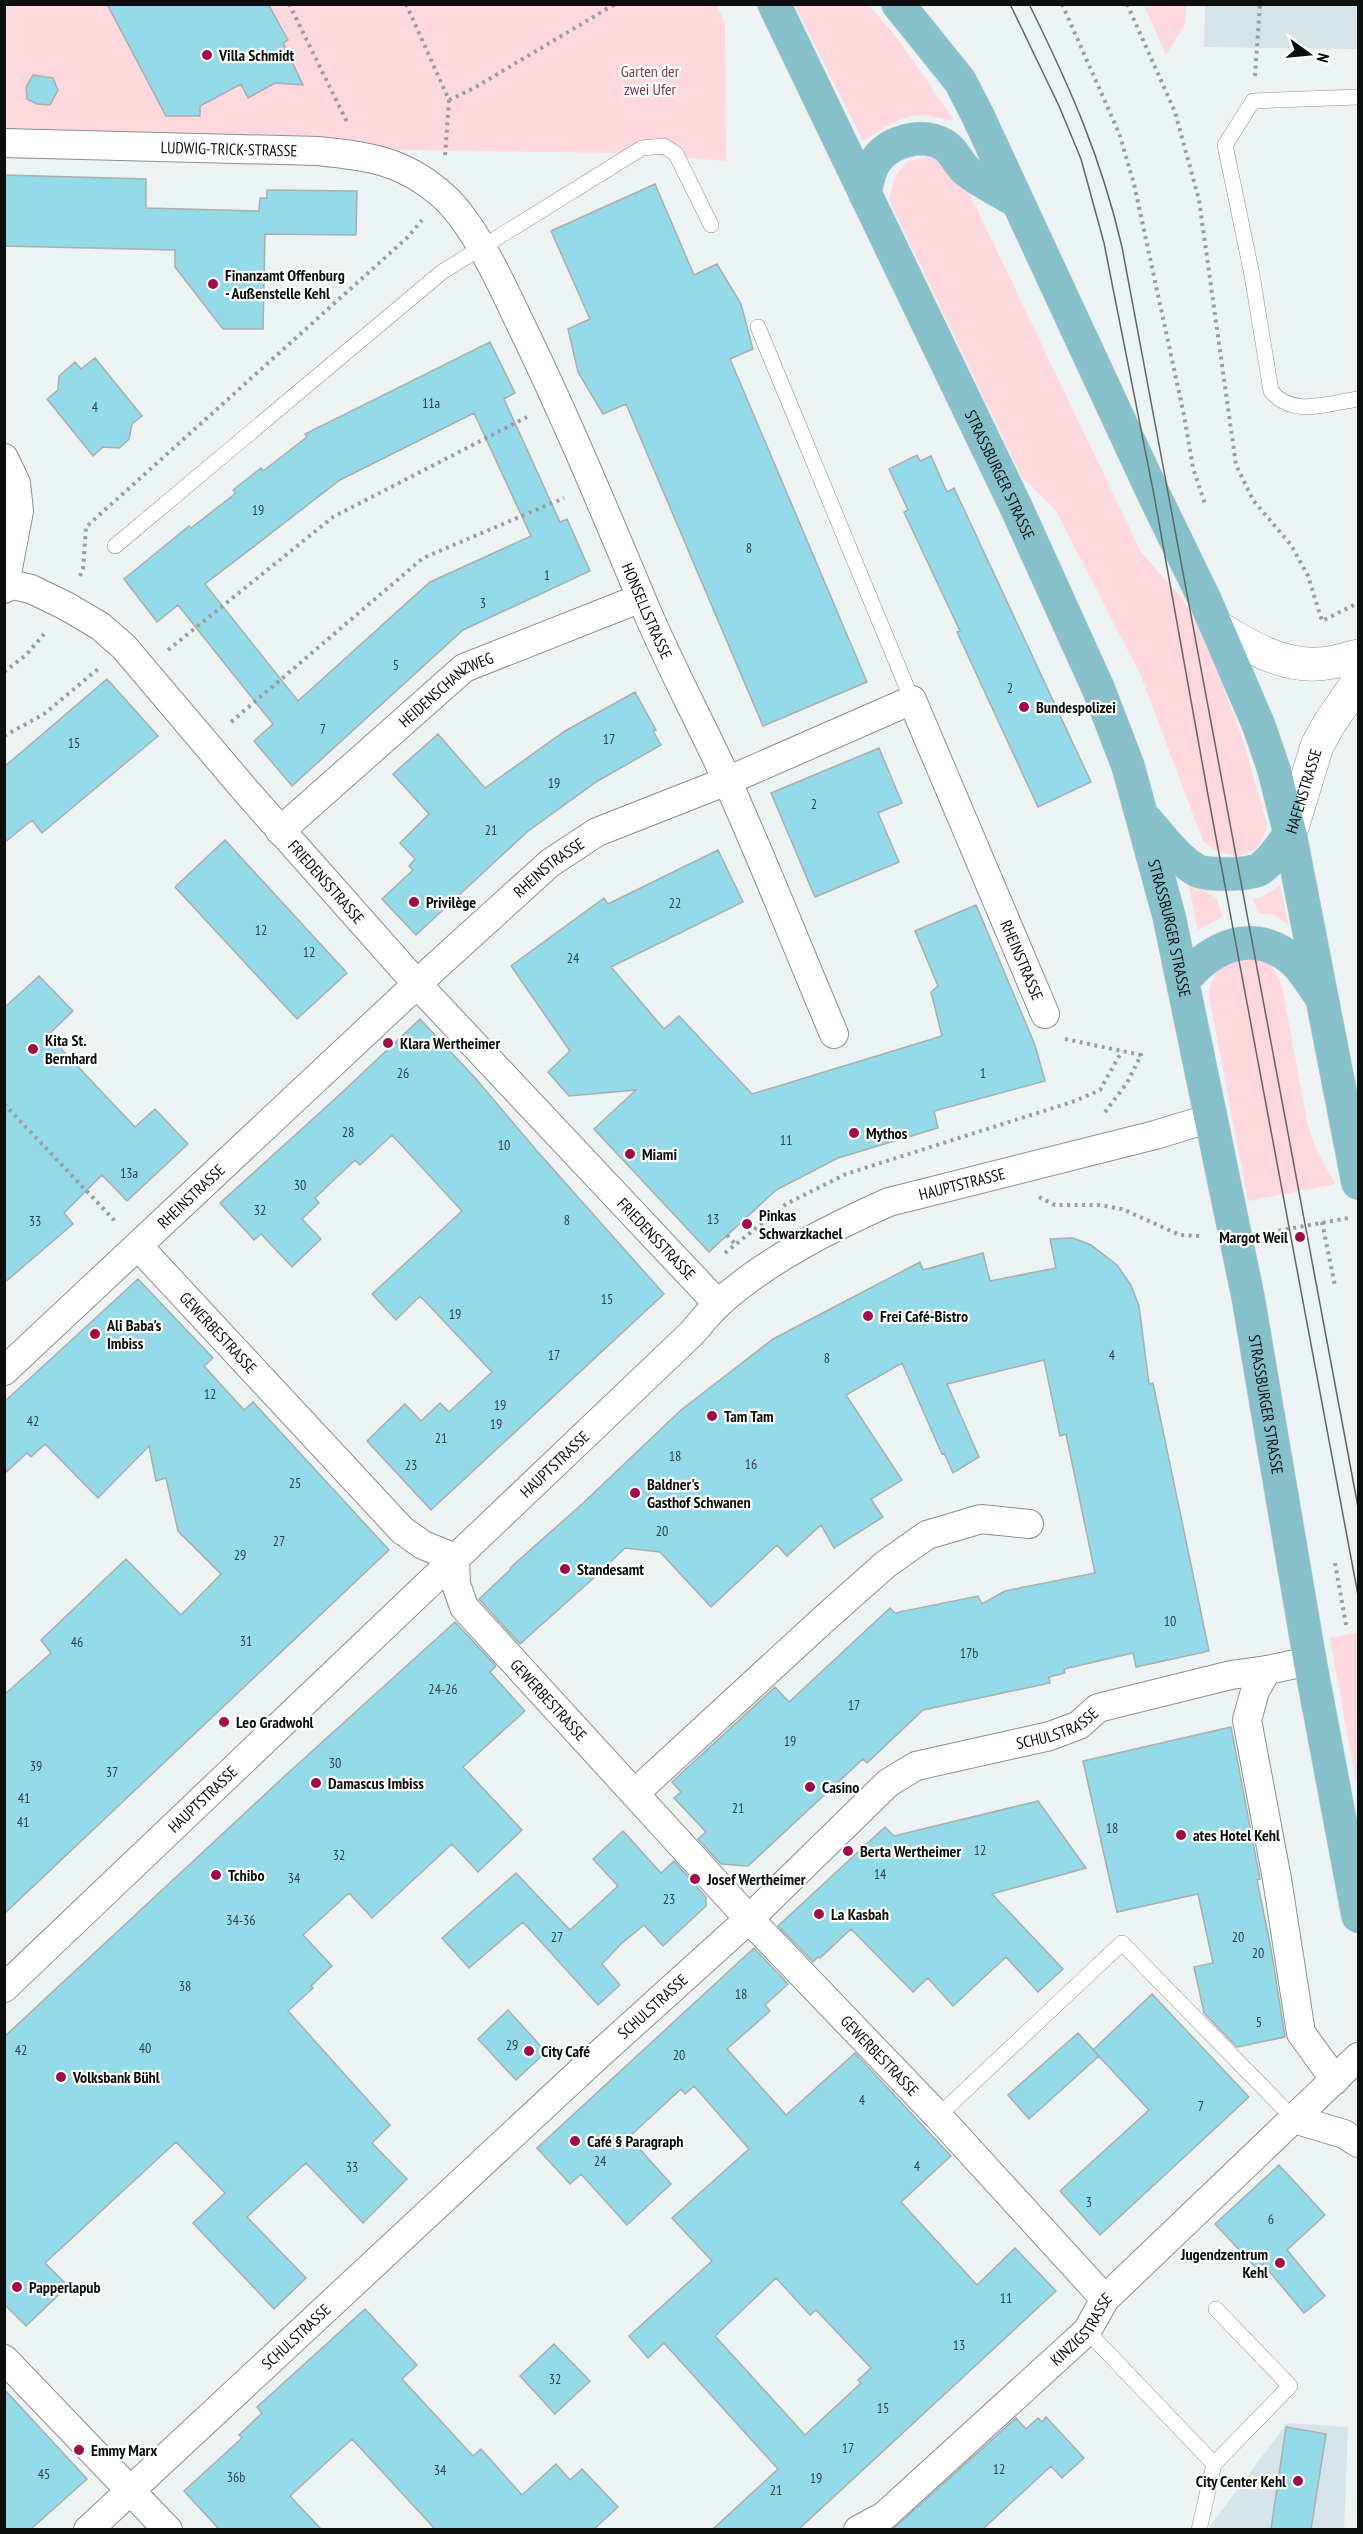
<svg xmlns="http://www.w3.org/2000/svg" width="1363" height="2534" viewBox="0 0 1363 2534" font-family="'PT Sans Narrow',sans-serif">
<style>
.built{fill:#d7e4e7}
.green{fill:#fdd9df}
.building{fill:#94dae9;stroke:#a8adae;stroke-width:1.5;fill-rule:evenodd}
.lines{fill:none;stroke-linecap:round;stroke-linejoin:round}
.lane-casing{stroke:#898e8f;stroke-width:16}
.street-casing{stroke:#898e8f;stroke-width:30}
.secondary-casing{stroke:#898e8f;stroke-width:34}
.primary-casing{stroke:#cfcfcf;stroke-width:34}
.path{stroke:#999d9e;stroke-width:4;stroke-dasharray:3 4.5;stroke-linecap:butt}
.lane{stroke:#fff;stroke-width:15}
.street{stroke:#fff;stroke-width:28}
.secondary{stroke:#fff;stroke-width:33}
.primary{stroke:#86c0cb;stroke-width:33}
.tram{stroke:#616565;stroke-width:1.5}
.poi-dot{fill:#a30b48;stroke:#feffff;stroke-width:2}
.labels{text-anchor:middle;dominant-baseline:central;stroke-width:4.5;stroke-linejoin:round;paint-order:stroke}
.number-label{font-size:14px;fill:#2f4246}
.poi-label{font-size:16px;font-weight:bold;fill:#0d0f0f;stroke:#feffff;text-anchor:start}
.park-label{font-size:16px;fill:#803749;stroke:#feffff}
.street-label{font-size:16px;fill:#0d0f0f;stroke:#feffff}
</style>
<rect width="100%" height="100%" fill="#edf2f3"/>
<!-- built -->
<path class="built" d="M1205 5H1358V49L1204 47Z
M1287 2423 1348 2427 1344 2529 1207 2530Z"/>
<!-- green -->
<path class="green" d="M716 4 725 23 726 161 630 153 5 145V5Z
M795 5H869C901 39 926 80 953 119L951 121C942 119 933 116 924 115 902 114 881 130 863 141Z
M1144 5H1186L1185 24 1166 55Z
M930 157 945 165 965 184 1141 552 1181 597 1205 636 1245 747 1267 824C1261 863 1228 863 1203 841L1141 676 1056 511 1022 477 889 200 894 179 907 161Z
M1188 882 1217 899 1222 917 1198 930Z
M1280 885 1289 926 1275 915 1258 913 1253 898H1260Z
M1229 958C1261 959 1269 954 1282 986L1308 1126 1316 1149 1335 1184 1248 1201 1209 996C1210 980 1217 969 1229 958Z
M1358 1632V1794L1330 1638Z"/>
<!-- building -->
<path class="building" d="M107 4H268L288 40 283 43 303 85 275 83 248 98 241 84 200 106V116H166Z
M33 75 53 78 58 90 50 105 37 104 27 99 26 87Z
M4 175 146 179V208L259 211 260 198H267V190L357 191 356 235 265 234 263 329H223L175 267V250L4 246Z
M655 184 694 275 717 264 741 304 753 349 730 359 867 682 763 726 626 404 603 414 578 372 568 329 590 319 551 231Z
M490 342 515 393 504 399 560 522 567 519 590 571 463 630 292 786 254 741 273 724 178 605 157 622 124 579 189 526 191 528 236 493 233 490 261 468 263 471 307 437 305 434ZM474 413 531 536 430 582 298 701 205 584 340 480Z
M95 358 142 416 132 424 129 439 119 448 103 447 93 456 47 399 58 390 59 376 75 362 81 369Z
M917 455 920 461 931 456 947 492 954 488 1091 782 1038 807 957 632 960 631 904 512 908 510 889 469Z
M107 679 158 736 42 833 32 820 4 843V767Z
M635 692 656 730 653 731 661 745 596 782 527 832 416 935 382 899 413 870 409 866 415 859 400 843 429 814 393 774 438 734 485 788 565 731Z
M879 748 902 803 878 813 899 862 815 897 771 793Z
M225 840 347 973 297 1019 175 887Z
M718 850 743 902 611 967 664 1029 679 1016 752 1094 942 1036 931 992 938 986 915 931 976 905 1035 1045 1045 1081 934 1111 938 1128 838 1158 776 1190 709 1252 594 1129 636 1090 569 1096 548 1072 570 1051 511 966 604 898 608 904Z
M39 976 73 1011 48 1035 135 1127 155 1109 188 1144 127 1201 102 1175 64 1213 73 1224 4 1283V1008Z
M420 1019 477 1080 537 1151 664 1294 431 1510 367 1441 405 1404 421 1421 440 1403 449 1412 492 1372 420 1296 396 1320 372 1294 462 1211 392 1135 360 1165 355 1160 315 1198 319 1203 302 1219 321 1239 292 1267 261 1234 254 1240 220 1203 336 1098Z
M1073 1238 1091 1245 1117 1265 1131 1285 1139 1306 1149 1384 1153 1383 1209 1651 1136 1667 1133 1653 1064 1669 1065 1673 1049 1677 1050 1683 923 1710 867 1763 863 1759 748 1866 721 1864 698 1839 706 1832 674 1798 681 1792 672 1782 775 1687 789 1702 890 1608 895 1613 978 1596 982 1604 1005 1591 1095 1573 1066 1434 1060 1436 1044 1360 947 1384 979 1457 953 1473 944 1453 942 1454 902 1363 846 1395 902 1480 871 1499 883 1517 834 1548 821 1525 787 1556 777 1545 711 1607 660 1552 625 1548 597 1575 520 1644 479 1599 511 1569 510 1568 581 1505 681 1410 773 1339 920 1262 923 1270 983 1253 990 1281 1056 1268 1050 1239Z
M138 1279 213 1358 204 1366 244 1410 253 1402 389 1550 4 1914V1695L51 1653 41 1640 126 1559 181 1615 221 1574 178 1531 166 1478 156 1481 149 1446 98 1498 45 1444 31 1457 27 1453 4 1474V1402Z
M455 1622 496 1666 490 1672 525 1711 463 1767 522 1830 478 1872 452 1844 372 1918 349 1893 303 1935 332 1966 311 1986 313 1988 288 2011 390 2125 372 2143 407 2179 363 2223 306 2163 247 2217 306 2278 274 2309 193 2223 225 2193 176 2142 45 2263 68 2286 26 2326 4 2304V2037L288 1773Z
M1231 1727 1260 1879 1257 1880 1271 1949 1285 2037 1237 2047 1204 2013 1194 1967 1213 1963 1198 1894 1117 1912 1083 1761Z
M1038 1801 1086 1868 992 1894 1063 1969 1038 1992 1006 1957 953 2006 928 1978 913 1992 851 1929 820 1958 818 1957 813 1962 778 1926 885 1827 894 1836Z
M623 1831 661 1873 674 1861 706 1897V1906L663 1946 644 1925 621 1944 602 1964 620 1985 598 2005 523 1922 469 1968 442 1938 516 1873 570 1930 618 1886 593 1859Z
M754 1948 788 1984 765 2005 770 2011 727 2049 786 2115 855 2053 951 2156 901 2202 977 2285 1015 2248 1056 2291 799 2529H713L778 2469 664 2343 648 2358 629 2336 712 2261 672 2218 749 2149 694 2086 685 2094 681 2089 629 2137 671 2184 627 2225 581 2174 570 2184 537 2148ZM776 2278 810 2315 816 2310 871 2368 858 2380 861 2383 805 2435 715 2336Z
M1152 1994 1249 2097 1100 2235 1060 2191 1149 2110 1093 2050Z
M508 2010 546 2052 516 2080 478 2039Z
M1078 2033 1099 2056 1029 2119 1008 2095Z
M1279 2165 1325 2215 1287 2250 1325 2296 1304 2313 1263 2264 1257 2269 1215 2224Z
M365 2309 417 2365 402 2379 473 2456 481 2449 522 2495 556 2464 570 2480 582 2469 618 2507 594 2529H435L352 2439 290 2496 321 2529H219L184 2491 242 2438 239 2435 262 2413 257 2407Z
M554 2344 590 2381 555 2414 520 2376Z
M4 2389 87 2479 31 2529H4Z
M1046 2417 1084 2458 1062 2478 1051 2466 983 2529H893L1016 2418 1026 2429 1038 2418 1042 2422Z
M1286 2427 1326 2434 1311 2529H1271Z"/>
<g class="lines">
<!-- lane casing -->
<g class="lane-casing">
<path id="lane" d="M1358 97 1253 101 1225 145 1252 275 1271 391C1292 418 1329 403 1358 399
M758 327 912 700
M115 546 442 272 642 148 664 146 676 154 711 225
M938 2116 1122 1943 1294 2119
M1087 2331 1214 2464 1290 2386 1216 2309
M1199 2530 1214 2464"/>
</g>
<!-- street casing -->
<g class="street-casing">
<g id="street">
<path id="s1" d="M4 143 318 151C367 156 402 160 441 194 473 221 501 283 519 321 563 411 601 502 640 595 665 657 698 717 726 778 764 863 798 949 834 1034"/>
<path d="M4 458 16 483 19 511 4 589"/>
<path id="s2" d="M4 583 31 589 66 606 100 626 124 647 246 791 417 984 718 1304"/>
<path id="s3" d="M280 831 464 668 641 598"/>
<path id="s4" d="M138 1246 402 1530 423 1545 455 1558"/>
<path id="s5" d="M4 1371 432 970 550 863 597 832 727 781 912 700 1045 1014"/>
<path id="s6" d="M455 1558 456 1584 464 1607 749 1919 938 2116 1105 2299"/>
<path d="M1267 1670 1255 1691 1247 1720 1277 1879 1301 2033 1335 2080"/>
<path d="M635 1793 824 1619 886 1564 927 1535 981 1519 1029 1524"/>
<path id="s7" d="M4 1988 691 1334C700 1324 709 1312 719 1303 767 1260 830 1228 889 1202L1155 1135 1211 1118"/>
<path d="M1294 2119 1344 2134 1358 2143"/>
<path d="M4 2359 168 2530"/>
<path id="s8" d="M88 2530 593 2060 749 1919 888 1783 916 1766 1050 1736 1079 1725 1098 1708 1231 1675 1267 1670 1310 1661"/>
<path id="s9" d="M858 2530 884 2516 1087 2331 1105 2299 1358 2057"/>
</g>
</g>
<!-- secondary casing -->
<g class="secondary-casing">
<g id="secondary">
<path d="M1217 627C1247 645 1280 666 1317 664 1331 664 1345 659 1358 656"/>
<path id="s10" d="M1290 834 1317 746 1329 724 1358 682"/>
</g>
</g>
<!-- primary casing -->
<g class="primary-casing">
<g id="primary">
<path id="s11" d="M774 4 1016 507 1098 688 1128 766 1169 916 1248 1297 1310 1661 1358 1916"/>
<path d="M898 4 960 81 977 114 1154 495 1205 600 1259 726 1274 770 1290 834 1358 1183"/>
<path d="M865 194C867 183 869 169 877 159 891 141 923 132 944 145 955 151 958 165 968 172 983 183 1000 191 1016 201"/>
<path d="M1147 821C1162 838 1177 859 1196 870 1206 876 1251 875 1260 869 1272 861 1281 846 1290 834"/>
<path d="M1183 981C1212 946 1253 927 1293 960 1303 969 1311 983 1319 994"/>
</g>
</g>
<!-- path -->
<path class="path" d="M289 4 347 122
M406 4 449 100 445 156
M1062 4 1119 133 1134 184 1184 415 1193 468 1205 504
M1127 4 1175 112 1199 200 1236 465 1253 500 1291 545 1308 576 1322 621 1358 603
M1255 76 1260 4
M449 100 474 88 615 4
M80 576 83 569 86 527 408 237 422 220
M168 650 333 517 527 417
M4 672 26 655 45 633
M231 722 423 558 564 498
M4 736 44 714 98 669
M1065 1039 1141 1055 1127 1083 1105 1112
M4 1104 115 1221
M1039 1197 1055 1205H1100L1122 1209 1180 1235 1201 1236
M1322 1222 1335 1286
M1271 1232 1349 1218
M727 1235 735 1244
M725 1253 786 1204 846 1174 1075 1101 1100 1090 1122 1051
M1335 1563 1346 1625"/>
<!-- lane -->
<use href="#lane" class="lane"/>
<!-- street -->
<use href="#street" class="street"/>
<!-- secondary -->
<use href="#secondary" class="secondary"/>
<!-- primary -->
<use href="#primary" class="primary"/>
<!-- tram -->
<path class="tram" d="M1010 4 1059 106 1081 159 1104 243 1154 495 1208 795 1358 1595
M1029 4C1070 87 1101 157 1122 247L1358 1507"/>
</g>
<!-- markers -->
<g class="poi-dot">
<circle cx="207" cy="55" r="6"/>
<circle cx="213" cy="284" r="6"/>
<circle cx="1024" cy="707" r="6"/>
<circle cx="414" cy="902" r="6"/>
<circle cx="388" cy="1043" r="6"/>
<circle cx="33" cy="1049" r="6"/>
<circle cx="854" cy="1133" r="6"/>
<circle cx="630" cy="1154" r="6"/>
<circle cx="747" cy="1224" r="6"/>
<circle cx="1300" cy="1237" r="6"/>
<circle cx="868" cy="1316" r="6"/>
<circle cx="95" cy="1334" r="6"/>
<circle cx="712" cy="1416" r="6"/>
<circle cx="635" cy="1493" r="6"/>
<circle cx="565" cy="1569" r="6"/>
<circle cx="224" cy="1722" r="6"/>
<circle cx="316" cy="1783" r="6"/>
<circle cx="810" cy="1787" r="6"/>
<circle cx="1181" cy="1835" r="6"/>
<circle cx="848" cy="1851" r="6"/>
<circle cx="216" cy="1875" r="6"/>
<circle cx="695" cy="1879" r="6"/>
<circle cx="819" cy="1914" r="6"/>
<circle cx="529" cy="2051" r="6"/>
<circle cx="61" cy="2077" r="6"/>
<circle cx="575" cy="2141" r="6"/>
<circle cx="1280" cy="2263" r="6"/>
<circle cx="17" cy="2287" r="6"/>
<circle cx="79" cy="2450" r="6"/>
<circle cx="1298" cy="2481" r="6"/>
</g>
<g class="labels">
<!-- number labels -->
<g class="number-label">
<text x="431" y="403">11a</text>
<text x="95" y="407">4</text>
<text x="258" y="510">19</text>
<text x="749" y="548">8</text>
<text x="547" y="575">1</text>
<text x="483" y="603">3</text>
<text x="396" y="665">5</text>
<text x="1010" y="688">2</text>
<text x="323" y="729">7</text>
<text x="609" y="739">17</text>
<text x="74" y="743">15</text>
<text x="554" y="783">19</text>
<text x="814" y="804">2</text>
<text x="491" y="830">21</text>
<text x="675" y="903">22</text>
<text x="261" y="930">12</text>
<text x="309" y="952">12</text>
<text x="573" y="958">24</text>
<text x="403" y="1073">26</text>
<text x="983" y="1073">1</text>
<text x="348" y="1132">28</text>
<text x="786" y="1140">11</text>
<text x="504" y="1145">10</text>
<text x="129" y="1173">13a</text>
<text x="300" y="1185">30</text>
<text x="260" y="1210">32</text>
<text x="713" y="1219">13</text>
<text x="567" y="1220">8</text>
<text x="35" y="1221">33</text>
<text x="607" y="1299">15</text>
<text x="455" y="1314">19</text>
<text x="554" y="1355">17</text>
<text x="1112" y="1355">4</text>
<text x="827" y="1358">8</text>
<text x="210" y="1394">12</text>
<text x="500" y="1405">19</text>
<text x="33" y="1421">42</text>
<text x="496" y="1424">19</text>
<text x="441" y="1438">21</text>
<text x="675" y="1456">18</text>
<text x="751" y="1464">16</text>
<text x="411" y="1465">23</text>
<text x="295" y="1483">25</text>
<text x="662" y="1531">20</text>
<text x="279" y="1541">27</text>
<text x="240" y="1555">29</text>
<text x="1170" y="1621">10</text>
<text x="246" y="1641">31</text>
<text x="77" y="1642">46</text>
<text x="969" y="1653">17b</text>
<text x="443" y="1689">24-26</text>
<text x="854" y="1705">17</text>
<text x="790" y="1741">19</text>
<text x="335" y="1763">30</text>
<text x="36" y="1766">39</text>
<text x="112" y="1772">37</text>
<text x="24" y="1798">41</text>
<text x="738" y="1808">21</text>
<text x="23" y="1822">41</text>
<text x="1112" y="1828">18</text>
<text x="980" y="1850">12</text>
<text x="339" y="1855">32</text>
<text x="880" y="1874">14</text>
<text x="294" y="1878">34</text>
<text x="669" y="1899">23</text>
<text x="241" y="1920">34-36</text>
<text x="557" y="1937">27</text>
<text x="1238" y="1937">20</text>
<text x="1258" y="1953">20</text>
<text x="185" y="1986">38</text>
<text x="741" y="1994">18</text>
<text x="1259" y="2022">5</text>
<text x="512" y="2045">29</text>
<text x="145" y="2048">40</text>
<text x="21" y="2050">42</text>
<text x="679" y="2055">20</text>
<text x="862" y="2100">4</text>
<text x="1201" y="2106">7</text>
<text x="600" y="2161">24</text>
<text x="917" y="2166">4</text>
<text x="352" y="2167">33</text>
<text x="1089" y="2202">3</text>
<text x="1271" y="2219">6</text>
<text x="1006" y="2298">11</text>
<text x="959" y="2345">13</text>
<text x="555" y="2379">32</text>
<text x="883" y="2408">15</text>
<text x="848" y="2448">17</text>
<text x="999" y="2469">12</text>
<text x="440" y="2470">34</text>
<text x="44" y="2474">45</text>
<text x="236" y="2477">36b</text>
<text x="816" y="2478">19</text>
<text x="776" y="2490">21</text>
</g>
<!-- poi labels -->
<g class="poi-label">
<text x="219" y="55">Villa Schmidt</text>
<text x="225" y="275">Finanzamt Offenburg<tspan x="225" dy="18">- Außenstelle Kehl</tspan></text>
<text x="1036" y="707">Bundespolizei</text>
<text x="426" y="902">Privilège</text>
<text x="45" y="1040">Kita St.<tspan x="45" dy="18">Bernhard</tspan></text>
<text x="400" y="1043">Klara Wertheimer</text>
<text x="866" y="1133">Mythos</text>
<text x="642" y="1154">Miami</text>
<text x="759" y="1215">Pinkas<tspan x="759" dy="18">Schwarzkachel</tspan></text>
<text x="1288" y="1237" text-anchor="end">Margot Weil</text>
<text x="880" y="1316">Frei Café-Bistro</text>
<text x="107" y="1325">Ali Baba's<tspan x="107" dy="18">Imbiss</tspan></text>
<text x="724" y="1416">Tam Tam</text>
<text x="647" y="1484">Baldner's<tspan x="647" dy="18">Gasthof Schwanen</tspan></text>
<text x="577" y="1569">Standesamt</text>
<text x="236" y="1722">Leo Gradwohl</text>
<text x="328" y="1783">Damascus Imbiss</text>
<text x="822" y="1787">Casino</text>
<text x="1193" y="1835">ates Hotel Kehl</text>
<text x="860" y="1851">Berta Wertheimer</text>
<text x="228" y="1875">Tchibo</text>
<text x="707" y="1879">Josef Wertheimer</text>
<text x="831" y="1914">La Kasbah</text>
<text x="541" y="2051">City Café</text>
<text x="73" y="2077">Volksbank Bühl</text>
<text x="587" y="2141">Café § Paragraph</text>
<text x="1268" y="2254" text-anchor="end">Jugendzentrum<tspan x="1268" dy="18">Kehl</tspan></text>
<text x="29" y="2287">Papperlapub</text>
<text x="91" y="2450">Emmy Marx</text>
<text x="1286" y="2481" text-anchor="end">City Center Kehl</text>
</g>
<!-- park labels -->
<g class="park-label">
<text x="650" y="71">Garten der<tspan x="650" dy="18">zwei Ufer</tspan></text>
</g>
<!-- street labels -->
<g class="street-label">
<text stroke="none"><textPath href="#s1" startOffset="225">LUDWIG-TRICK-STRASSE</textPath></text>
<text stroke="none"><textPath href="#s11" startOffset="522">STRASSBURGER STRASSE</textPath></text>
<text stroke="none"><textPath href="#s1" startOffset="914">HONSELLSTRASSE</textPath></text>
<text stroke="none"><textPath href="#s3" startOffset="219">HEIDENSCHANZWEG</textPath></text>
<text stroke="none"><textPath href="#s10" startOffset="45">HAFENSTRASSE</textPath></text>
<text stroke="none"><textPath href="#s5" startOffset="742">RHEINSTRASSE</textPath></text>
<text stroke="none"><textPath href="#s2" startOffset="448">FRIEDENSSTRASSE</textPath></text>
<text stroke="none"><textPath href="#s11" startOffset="1008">STRASSBURGER STRASSE</textPath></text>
<text stroke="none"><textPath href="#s5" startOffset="1426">RHEINSTRASSE</textPath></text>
<text stroke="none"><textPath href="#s7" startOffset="1264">HAUPTSTRASSE</textPath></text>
<text stroke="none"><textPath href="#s5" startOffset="256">RHEINSTRASSE</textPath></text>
<text stroke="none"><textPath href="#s2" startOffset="934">FRIEDENSSTRASSE</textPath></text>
<text stroke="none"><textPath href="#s4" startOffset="118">GEWERBESTRASSE</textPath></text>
<text stroke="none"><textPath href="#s11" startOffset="1494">STRASSBURGER STRASSE</textPath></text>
<text stroke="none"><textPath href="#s7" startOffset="760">HAUPTSTRASSE</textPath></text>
<text stroke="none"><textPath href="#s6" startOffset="176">GEWERBESTRASSE</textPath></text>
<text stroke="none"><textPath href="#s8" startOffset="1274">SCHULSTRASSE</textPath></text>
<text stroke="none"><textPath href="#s7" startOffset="274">HAUPTSTRASSE</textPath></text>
<text stroke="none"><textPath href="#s8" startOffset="770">SCHULSTRASSE</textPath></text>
<text stroke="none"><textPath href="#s6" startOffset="662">GEWERBESTRASSE</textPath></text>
<text stroke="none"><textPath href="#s9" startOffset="302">KINZIGSTRASSE</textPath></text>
<text stroke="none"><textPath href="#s8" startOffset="284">SCHULSTRASSE</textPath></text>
</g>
</g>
<!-- border -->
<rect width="1363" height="2534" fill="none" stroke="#0d0f0f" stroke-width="12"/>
<!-- north arrow -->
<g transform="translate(1309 54) rotate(105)" stroke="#feffff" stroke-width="4.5" paint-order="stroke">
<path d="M0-4.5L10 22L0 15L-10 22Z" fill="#0d0f0f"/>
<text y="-9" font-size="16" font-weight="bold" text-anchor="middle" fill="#0d0f0f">N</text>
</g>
</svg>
